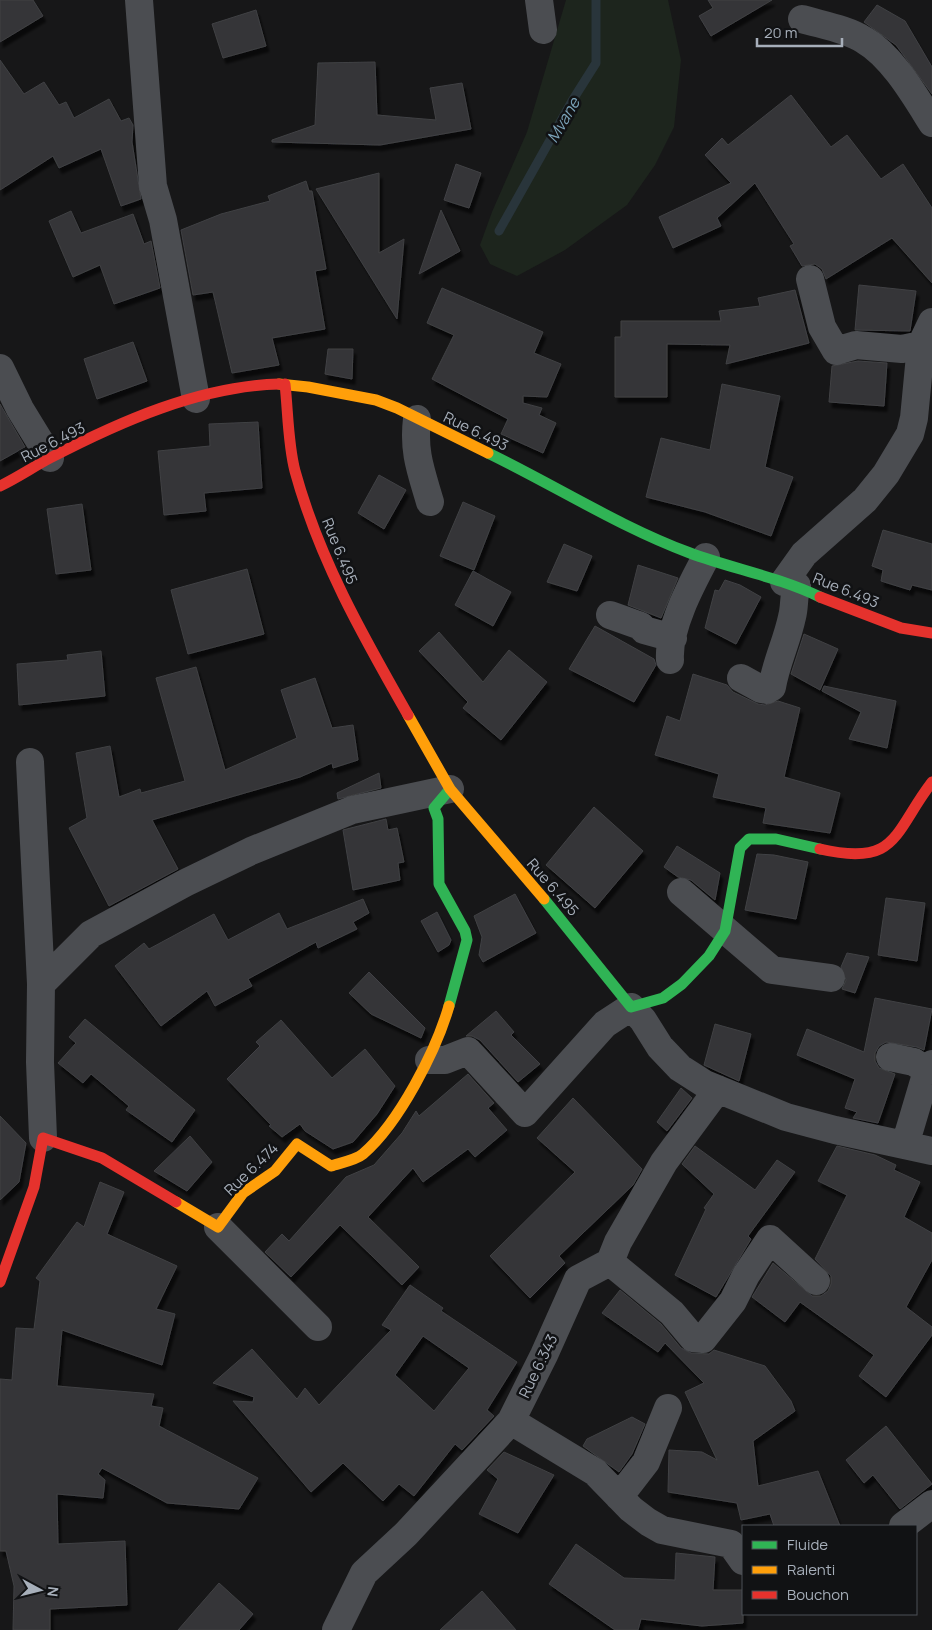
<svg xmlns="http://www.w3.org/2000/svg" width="932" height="1630" viewBox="0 0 932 1630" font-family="Manrope,sans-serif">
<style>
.green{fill:#1d251d}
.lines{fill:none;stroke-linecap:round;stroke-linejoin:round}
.stream{stroke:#29353b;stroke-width:9}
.building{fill:#353537;stroke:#404144;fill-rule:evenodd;filter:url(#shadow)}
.street{stroke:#4b4d51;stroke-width:28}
.fast{stroke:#30b455;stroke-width:11}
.slow{stroke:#ff9f0a;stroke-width:11}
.jam{stroke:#e5322d;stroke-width:11}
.labels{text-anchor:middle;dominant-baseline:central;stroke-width:5;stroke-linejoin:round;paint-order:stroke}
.street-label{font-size:15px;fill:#a7afba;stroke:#111214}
.water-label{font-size:16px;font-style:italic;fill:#7ba2b8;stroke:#111214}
</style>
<defs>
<filter id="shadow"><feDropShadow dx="3" dy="5.5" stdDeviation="1" flood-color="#0009"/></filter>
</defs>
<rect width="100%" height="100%" fill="#171718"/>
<!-- green -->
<path class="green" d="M566 0H668L681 60 674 127 655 165 627 205 565 250 517 276 490 264 480 245 492 212 527 132Z"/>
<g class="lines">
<!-- stream -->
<path class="stream" d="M499 231 572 101 596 63V0"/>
</g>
<!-- building -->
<path class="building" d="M0 0H33L43 16 0 42Z
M708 0H772L711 36 699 16 713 8Z
M877 5 905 21 932 67V94L896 45 864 22Z
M256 10 266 46 223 58 212 24Z
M0 60 24 94 44 82 59 105 66 102 74 118 109 99 121 121 129 118 133 125 132 142 141 199 121 206 101 149 59 168 53 156 0 190Z
M375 62 377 115 436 120 430 88 462 83 471 129 380 145 272 142V140L315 125 318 63Z
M791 95 831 147 847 135 881 179 903 164 932 208V283L892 238 826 279 822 269 815 264 802 266 790 246 794 244 755 183 717 218 721 226 673 248 659 217 731 183 705 155 722 138 728 145Z
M456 164 481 173 469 208 444 200Z
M379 173V253L404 239 397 319 316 189Z
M306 181 309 191H312L326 269 315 271 325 329 272 338 279 365 232 373 213 292 193 295 181 230 221 214 270 201 268 196Z
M441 210 460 251 419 274Z
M71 211 81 233 133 214 144 244 151 241 160 288 114 304 100 265 73 277 49 221Z
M859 285 916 291 910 331 855 330Z
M442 288 543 332 534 353 561 364 547 397 523 396V403L542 408 539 415 556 423 543 453 501 434 508 419 432 379 454 335 427 323Z
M795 290 809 343 726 364 730 345 667 344V397H615V337H621V321H721L719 311 760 306 758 298Z
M133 342 147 381 97 399 84 359Z
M328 349H353L352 379 325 374Z
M858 361 887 363 884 406 829 402 832 366Z
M722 384 780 396 765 467 793 477 771 536 705 512 646 497 661 438 710 450Z
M0 404 25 447 0 461Z
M258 422 262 488 204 493 206 511 164 515 158 451 210 446 209 424Z
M379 475 406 490 384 529 358 513Z
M463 502 495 516 474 570 440 556Z
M82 504 91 570 56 574 47 509Z
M883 530 932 544V590L912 585 910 590 881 581 883 570 872 566Z
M564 544 592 556 577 591 547 582Z
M638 565 678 578 661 618 628 605Z
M247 569 264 634 188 654 171 590Z
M473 571 511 592 493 626 455 605Z
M725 580 740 585 761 597 736 644 705 628 715 590 719 591Z
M595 626 654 659 656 665 634 702 569 669Z
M439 632 483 682 509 650 547 682 501 740 463 708 468 702 419 651Z
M804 634 838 649 820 690 791 674Z
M101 651 105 696 19 705 17 664 68 660 67 655Z
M196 667 225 770 297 738 281 690 315 678 332 728 353 725 358 760 333 768 332 763 300 777 152 820 178 869 109 906 69 828 87 818 76 753 110 746 119 797 140 789 141 793 185 781 156 678Z
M693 674 727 685 733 692 758 704 765 705 778 701 800 708 784 777 840 793 830 833 763 823 766 808 713 797 719 774 655 755 667 716 680 721Z
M824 686 896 701 887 748 849 739 861 712 822 691Z
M379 773 381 788 338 799 337 793Z
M594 807 643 851 595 908 546 865Z
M386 819 388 830 397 828 404 862 398 863 400 880 353 890 343 830Z
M677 846 720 873 715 900 691 880 678 877 664 867Z
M757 854 774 855 808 862 796 919 745 910Z
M515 894 536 933 483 962 479 955 482 937 474 916Z
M886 898 925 903 917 961 878 955Z
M363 899 369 913 353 922 357 929 318 948 316 942 248 979 252 986 215 1006 207 991 161 1026 115 966 144 943 149 949 214 914 228 940 279 913 287 929Z
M437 912 451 940 449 945 438 952 421 921Z
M847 953 869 957 855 993 842 989 846 980 841 967Z
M369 972 425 1028 421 1038 371 1014 349 993Z
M875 998 932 1009 924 1050 917 1047 886 1042 879 1046 875 1053V1061L879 1068 895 1074 878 1123 853 1118 857 1112 845 1108 855 1079 797 1055 807 1029 864 1052Z
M496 1011 514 1032 511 1035 540 1064 518 1082 480 1040 472 1036H466Z
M85 1019 195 1110 172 1142 126 1110 129 1106 91 1074 83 1083 58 1063 76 1043 69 1037Z
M281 1020 332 1078 365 1049 395 1086 377 1114 353 1142 333 1149 305 1131 300 1124 282 1137 269 1126 271 1125 227 1079 260 1046 256 1042Z
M715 1024 751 1034 739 1081 704 1065Z
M468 1074 494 1103 488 1108 507 1130 475 1157 468 1149 423 1182 413 1168 368 1217 419 1267 402 1285 340 1225 291 1277 265 1252 282 1234 289 1241 346 1177 374 1165 402 1133 416 1111 419 1116Z
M681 1088 692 1098 667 1131 657 1122Z
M573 1098 642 1169 633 1185 559 1256 565 1263 530 1298 490 1256 575 1172 537 1138Z
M0 1116 26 1143 19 1182 0 1200Z
M190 1136 212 1162 187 1191 154 1171Z
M695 1146 755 1190 777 1160 795 1172 748 1236 751 1239 716 1297 675 1275 706 1209 704 1208 714 1194 682 1164Z
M837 1146 875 1155 896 1165 894 1170 920 1182 904 1217 932 1233V1260L906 1307 932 1327V1335L886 1397 859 1376 874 1355 800 1302 785 1322 752 1297 773 1263 812 1296H821L828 1291 831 1284V1276L815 1259 847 1195 818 1181Z
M100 1182 124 1192 107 1234 177 1266 156 1309 175 1314 162 1365 62 1330 57 1386 154 1394 151 1406 163 1408 159 1426 258 1478 239 1509 167 1503 102 1468 98 1474 105 1480 103 1498 57 1494 58 1544 125 1541 127 1605 50 1609V1630H13L14 1586 6 1551H0V1379L12 1380 16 1328 34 1329 40 1281 36 1278 77 1222 84 1227Z
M410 1285 443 1308 441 1311 517 1362 487 1410 494 1416 462 1450 455 1444 414 1496 399 1484 383 1501 343 1463 311 1492 233 1401 253 1402 254 1397 213 1383 252 1349 297 1399 305 1388 319 1405 391 1330 382 1325ZM423 1336 469 1368 434 1411 395 1375Z
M620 1290 661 1324 681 1348 691 1353 709 1354 714 1350 765 1366 791 1401 795 1411 753 1441 758 1486 818 1471 840 1526H774L770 1514 741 1520 737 1503 668 1492 669 1450 702 1452 717 1460 685 1392 704 1383 665 1343 658 1352 602 1313Z
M632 1417 645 1424 632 1454 619 1472 583 1446 587 1439Z
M886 1426 932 1484 900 1509 873 1475 864 1483 846 1460Z
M504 1452 554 1475 518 1533 479 1514 498 1479 487 1470Z
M576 1544 624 1578 675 1580 676 1553 715 1557 713 1590H743V1623L702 1626 641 1619 638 1630H615L549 1584Z
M219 1583 253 1614 239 1630H178Z
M482 1591 516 1630H440Z"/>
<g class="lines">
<!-- street -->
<path class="street" d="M139 0 153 186 163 220 196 399
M539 0 543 30
M802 19C822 25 847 29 864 40 892 56 915 96 932 123
M810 279 822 327 836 351 856 345 902 349 921 345
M0 368 20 409 50 458
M417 419C413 452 421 471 430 502
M784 582 804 554 865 500 886 474 910 434 914 418 921 345 932 322
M610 615 641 626 644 630 673 638
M670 660C668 628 691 585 706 557
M741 678 761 689 767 690 772 687C776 663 787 641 792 617 795 606 793 597 797 586
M30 762 41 984 40 1062 43 1138
M681 892 772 970 831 978
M41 984 91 934 185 883 251 851 352 810 450 789
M890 1057 914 1062 927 1071
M429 1060H445L468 1051 525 1113 605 1024 631 1007 643 1020 660 1047 680 1068 705 1084 786 1117 835 1130 932 1151
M905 1145 927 1071 932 1064
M218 1227 318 1327
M610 1262 672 1313 693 1338 703 1339 733 1301 746 1275 770 1239 816 1281
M511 1421 595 1472 631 1509 648 1522 662 1530 731 1544 743 1561
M619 1497 646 1462 668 1408
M903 1526 932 1504
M336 1630 364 1573 406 1534 511 1421 544 1355 578 1279 610 1262 618 1242 664 1162 718 1089"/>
<!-- fast -->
<path class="fast" d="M488 453C556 486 620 527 690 553 733 569 779 577 820 597
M544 899 631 1007 663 998 682 984 709 956 725 931 740 848 749 839H776L820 849
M449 1006 467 940 465 931 439 884 438 819 434 808 450 789"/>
<!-- slow -->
<path class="slow" d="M279 384 308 387 376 400 397 408 488 453
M408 715 450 789 544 899
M176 1202 218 1227 243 1193 275 1171 297 1144 331 1166C340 1163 356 1160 363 1154 399 1123 436 1051 449 1006"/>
<!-- jam -->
<path class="jam" d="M285 384C288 411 288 445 295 471 319 559 363 636 408 715
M0 486C17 478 33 467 50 458 119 422 200 386 279 384
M820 597 901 628 932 633
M820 849C898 867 893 833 932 782
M0 1282 34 1187 43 1138 102 1158 176 1202"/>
</g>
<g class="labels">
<!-- street labels -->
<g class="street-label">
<text transform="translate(476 431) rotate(26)">Rue 6.493</text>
<text transform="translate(53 442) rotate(-27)">Rue 6.493</text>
<text transform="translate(340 551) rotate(68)">Rue 6.495</text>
<text transform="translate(846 590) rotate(22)">Rue 6.493</text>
<text transform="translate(553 887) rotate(49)">Rue 6.495</text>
<text transform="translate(251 1169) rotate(-44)">Rue 6.474</text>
<text transform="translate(538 1366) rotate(-64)">Rue 6.343</text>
</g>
<!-- water labels -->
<g class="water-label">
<text transform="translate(563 120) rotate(-60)">Mvane</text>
</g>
</g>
<!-- legend -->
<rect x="742" y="1525" width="175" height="90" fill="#111214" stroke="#4d5156"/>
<rect x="752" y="1541" width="25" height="8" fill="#30b455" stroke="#4d5156"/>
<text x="787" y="1550" font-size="15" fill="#a7afba">Fluide</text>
<rect x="752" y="1566" width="25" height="8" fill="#ff9f0a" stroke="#4d5156"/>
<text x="787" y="1575" font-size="15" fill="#a7afba">Ralenti</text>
<rect x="752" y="1591" width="25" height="8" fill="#e5322d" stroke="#4d5156"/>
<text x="787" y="1600" font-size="15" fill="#a7afba">Bouchon</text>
<!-- north arrow -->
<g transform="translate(40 1590) rotate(97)" stroke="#111214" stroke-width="4" paint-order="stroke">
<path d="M0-4L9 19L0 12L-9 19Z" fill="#a7afba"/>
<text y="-8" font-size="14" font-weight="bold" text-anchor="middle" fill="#a7afba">N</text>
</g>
<!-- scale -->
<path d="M757 38v8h85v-8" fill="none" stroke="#a7afba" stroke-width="2.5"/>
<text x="764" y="38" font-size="15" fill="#a7afba" stroke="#111214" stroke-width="4" paint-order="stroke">20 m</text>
</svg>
